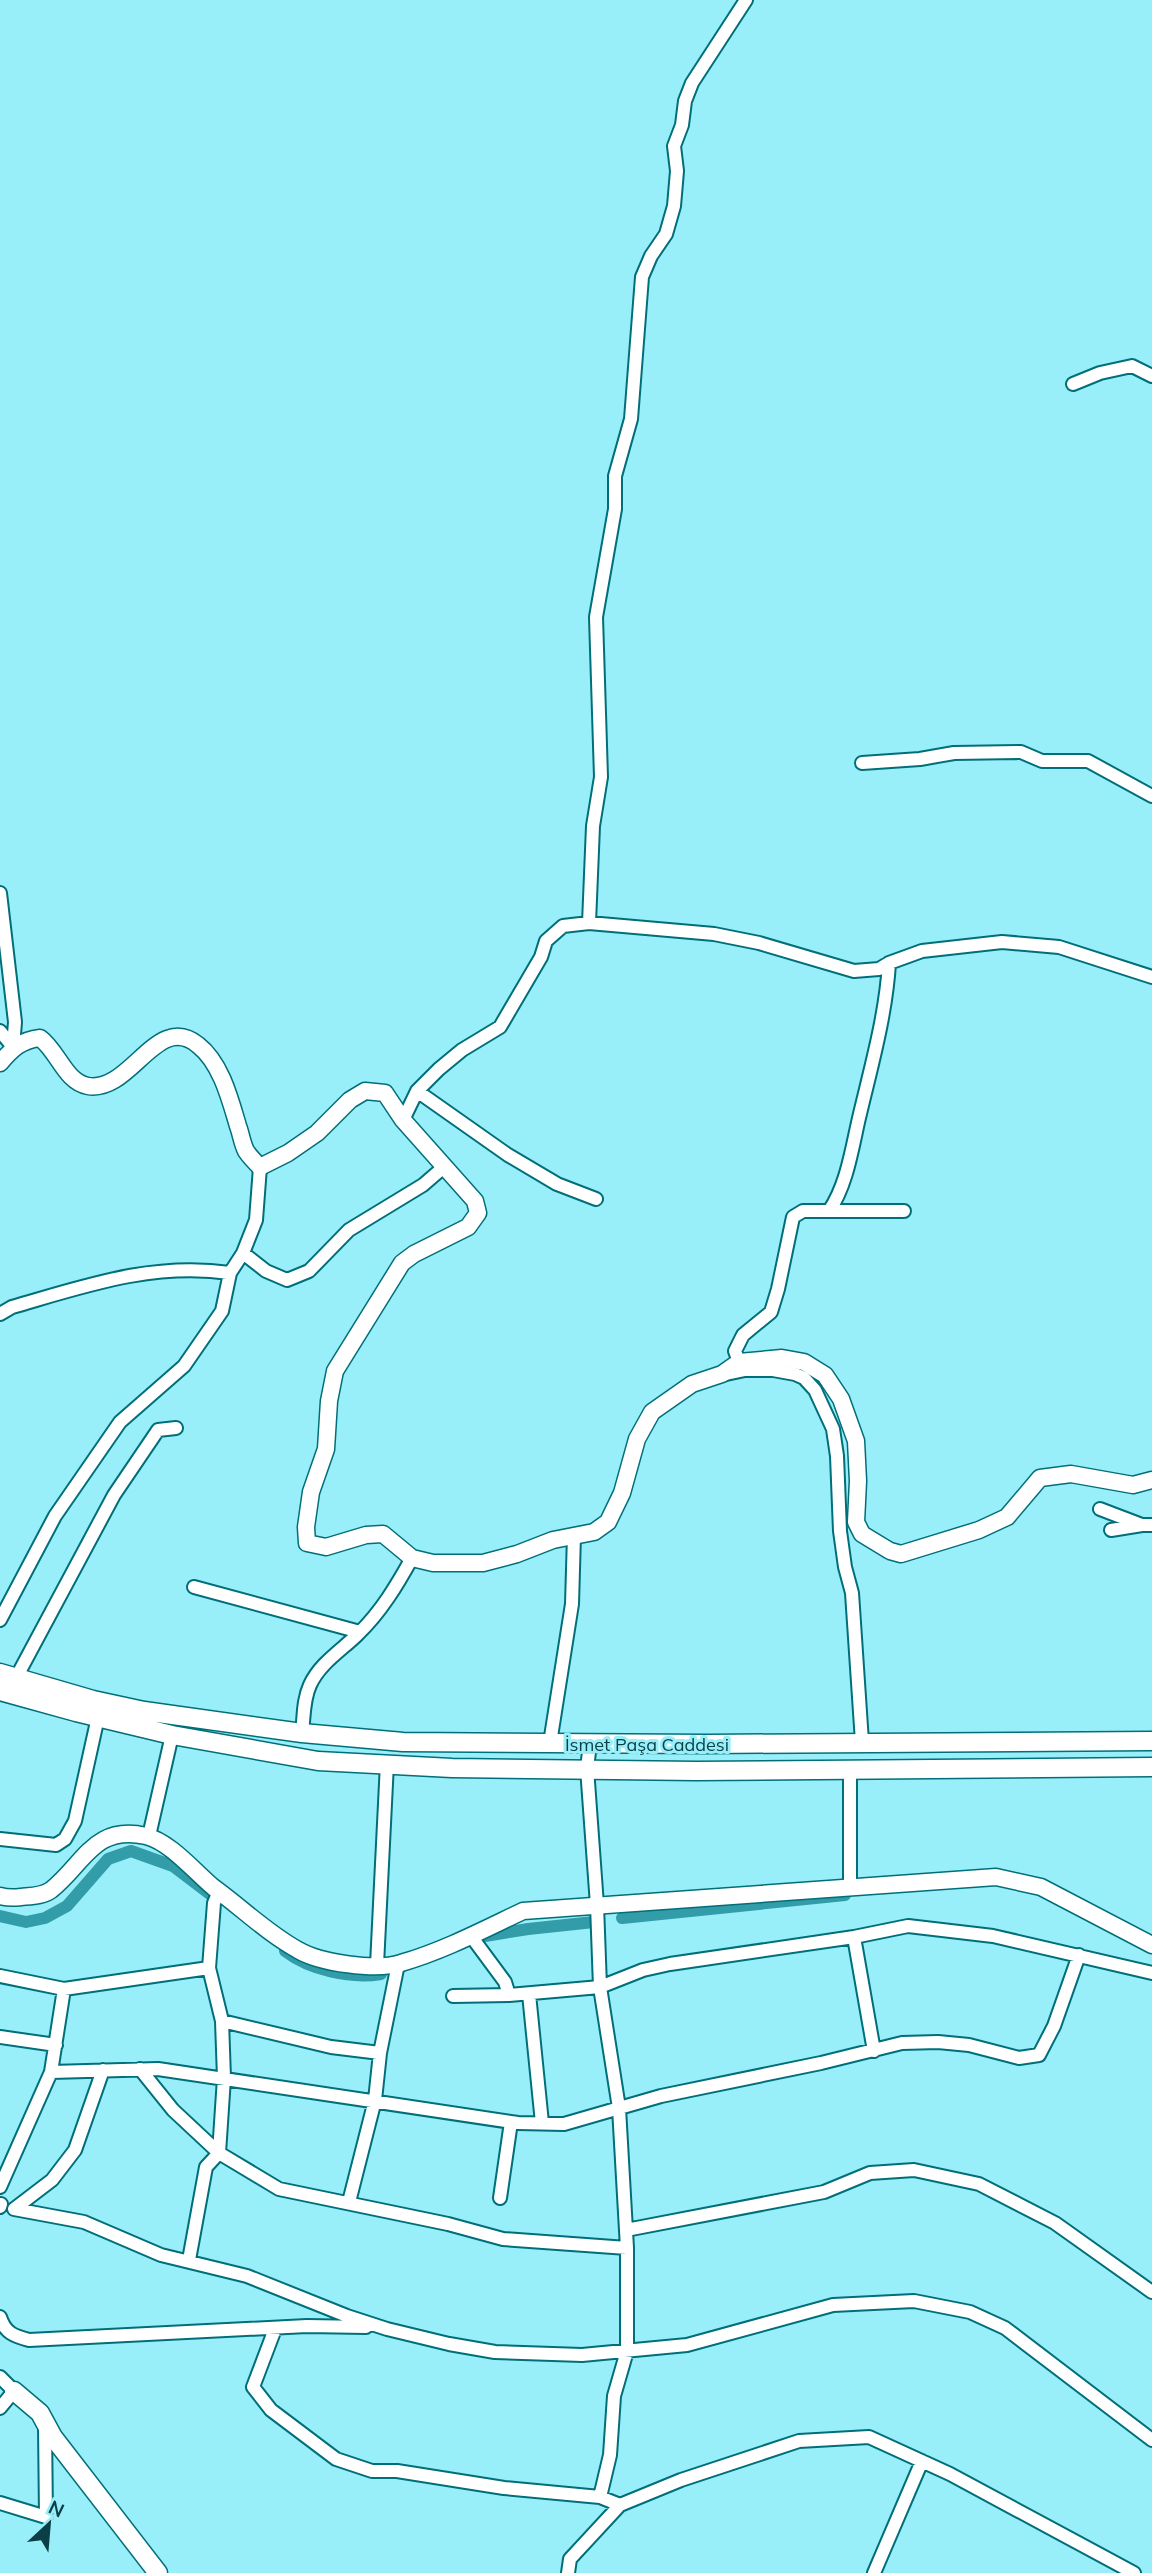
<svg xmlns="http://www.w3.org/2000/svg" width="1152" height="2573" viewBox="0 0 1152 2573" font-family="Mulish,sans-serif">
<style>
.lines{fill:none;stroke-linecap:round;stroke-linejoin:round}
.canal{stroke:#329ca8;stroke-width:12}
.minor-casing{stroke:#016f79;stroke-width:16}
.tertiary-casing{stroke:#016f79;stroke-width:19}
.secondary-casing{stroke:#016f79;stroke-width:21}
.minor{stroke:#fff;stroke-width:12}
.tertiary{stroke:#fff;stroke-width:16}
.secondary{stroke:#fff;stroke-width:18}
.labels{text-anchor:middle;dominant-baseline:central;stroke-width:6;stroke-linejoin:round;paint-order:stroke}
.street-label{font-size:18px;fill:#0b3f45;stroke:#98eef9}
</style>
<rect width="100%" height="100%" fill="#98eef9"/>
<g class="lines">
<!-- canal -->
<path class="canal" d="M0 1916 26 1922 45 1918 67 1906 108 1859 131 1851 173 1866 215 1898
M622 1918 845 1895
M479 1937 528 1929 594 1922
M285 1951C310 1970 350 1979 381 1974"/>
<!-- minor casing -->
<g class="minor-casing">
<path id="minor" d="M1073 384 1100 373 1132 366 1152 376
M862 763 920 759 954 753 1021 752 1042 761H1088L1152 796
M0 893 15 1022 13 1047
M589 923 714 934 759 943 854 971 879 969 889 963
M0 1031 13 1047
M417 1091 508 1155 557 1184 596 1199
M403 1120 417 1091 439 1069 462 1050 500 1027 541 957 546 941 563 926 589 923 593 826 601 777 596 617 615 509V476L631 419 642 277 651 256 666 234 674 206 677 171 674 146 682 125 685 101 692 83 746 0
M829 1211C847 1185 852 1148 859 1118 871 1067 886 1015 889 963L922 951 1002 942 1059 947 1152 977
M243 1253 266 1271 287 1280 309 1271 349 1230 423 1185 445 1166
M0 1314 12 1307C85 1286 152 1262 230 1273
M739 1362 735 1351 743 1335 771 1312 778 1289 793 1217 803 1211H904
M726 1374 745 1370H773L795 1374 804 1378 815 1390 833 1429 837 1456 840 1531 845 1567 852 1593 862 1742
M1100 1509 1142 1525H1152
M1111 1530 1142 1525
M194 1587 360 1632
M0 1620 55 1516 120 1422 184 1366 222 1311 230 1273 243 1253 256 1220 260 1167
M16 1678 114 1495 158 1430 176 1428
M302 1733C304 1717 303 1700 310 1685 320 1663 342 1650 358 1634 381 1612 397 1585 412 1558
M550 1743 572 1604 574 1535
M590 1744 587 1768 597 1905 600 1987 619 2108 627 2248V2351L614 2396 610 2455 600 2497
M850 1768V1887
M149 1836 172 1735
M0 1839 56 1845 65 1839 75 1821 98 1717
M471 1936 505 1982 509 1995
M854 1937 874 2051
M377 1965 387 1763
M0 1976 64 1989 209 1968 214 1903 219 1891
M529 1994 542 2123
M453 1996 509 1995 600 1987 643 1970 670 1964 854 1937 908 1926 993 1936 1152 1973
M222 2021 331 2047 380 2053
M0 2037 56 2045
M140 2069 173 2110 219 2153 279 2189 448 2224 503 2239 627 2248
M103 2070 75 2150 52 2180 14 2209 84 2222 161 2255 247 2276 347 2316 387 2329 449 2344 495 2352 582 2355 687 2345 833 2305 914 2301 970 2312 1005 2328 1152 2440
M51 2072 158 2069 518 2123 564 2124 661 2096 821 2063 902 2043 938 2042 969 2045 1019 2058 1039 2055 1054 2026 1079 1955
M0 2187 51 2072 64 1989
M500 2198 511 2122
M349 2202 375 2100 380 2053 398 1964
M0 2207 1 2204
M626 2230 824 2192 870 2173 914 2170 979 2184 1055 2223 1152 2292
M189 2260 206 2167 219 2153 224 2078 222 2021 209 1968
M0 2317C5 2333 14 2336 29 2340L307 2326 366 2327
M275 2329 253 2387 271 2410 336 2459 372 2471H397L504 2488 600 2497 620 2505
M0 2377 14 2391 0 2408
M0 2503 46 2517 45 2426
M568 2573 570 2559 620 2505 681 2480 799 2441 869 2437 950 2474 1134 2573
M874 2573 922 2461"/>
</g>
<!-- tertiary casing -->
<g class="tertiary-casing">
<path id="tertiary" d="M0 1063C12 1049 21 1040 40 1038 58 1051 65 1082 88 1086 131 1093 157 1011 198 1045 221 1063 230 1099 238 1126 241 1134 242 1143 246 1151 250 1157 255 1162 260 1167L288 1153 317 1133 350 1100 365 1091 385 1093 403 1120 475 1201 478 1213 468 1227 414 1254 402 1263 335 1371 329 1401 326 1449 311 1492 306 1527 307 1543 326 1547 366 1535 383 1534 412 1558 433 1563H483L517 1554 553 1540 594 1532 608 1522 622 1493 637 1439 652 1412 692 1384 722 1374 739 1362 782 1358 804 1362 825 1375 841 1399 856 1441 858 1481 856 1522 862 1534 890 1551 901 1554 979 1530 1007 1517 1040 1478 1071 1474 1133 1485 1152 1480
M0 1896C7 1898 13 1898 21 1897 31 1896 43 1896 51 1890 84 1864 94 1824 146 1836 170 1842 194 1871 213 1887 242 1908 267 1933 298 1950 320 1963 376 1971 401 1963 443 1951 483 1930 523 1911L996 1877 1041 1887 1152 1945"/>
</g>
<!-- secondary casing -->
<g class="secondary-casing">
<path id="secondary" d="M0 1673 93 1700 144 1711 302 1733 403 1742 708 1744 1152 1741
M0 1691 76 1712 172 1735 318 1761 452 1768 696 1771 1152 1767
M14 2391 40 2413 53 2437 158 2573"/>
</g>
<!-- minor -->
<use href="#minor" class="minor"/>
<!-- tertiary -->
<use href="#tertiary" class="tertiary"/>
<!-- secondary -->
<use href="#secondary" class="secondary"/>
</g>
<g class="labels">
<!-- street labels -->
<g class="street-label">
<text x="647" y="1744">İsmet Paşa Caddesi</text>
</g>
</g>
<!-- north arrow -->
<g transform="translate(49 2524) rotate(26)" stroke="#98eef9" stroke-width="5" paint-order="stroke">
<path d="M0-5L12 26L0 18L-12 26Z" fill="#0b3f45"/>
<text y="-10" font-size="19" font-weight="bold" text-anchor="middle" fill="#0b3f45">N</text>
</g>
</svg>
